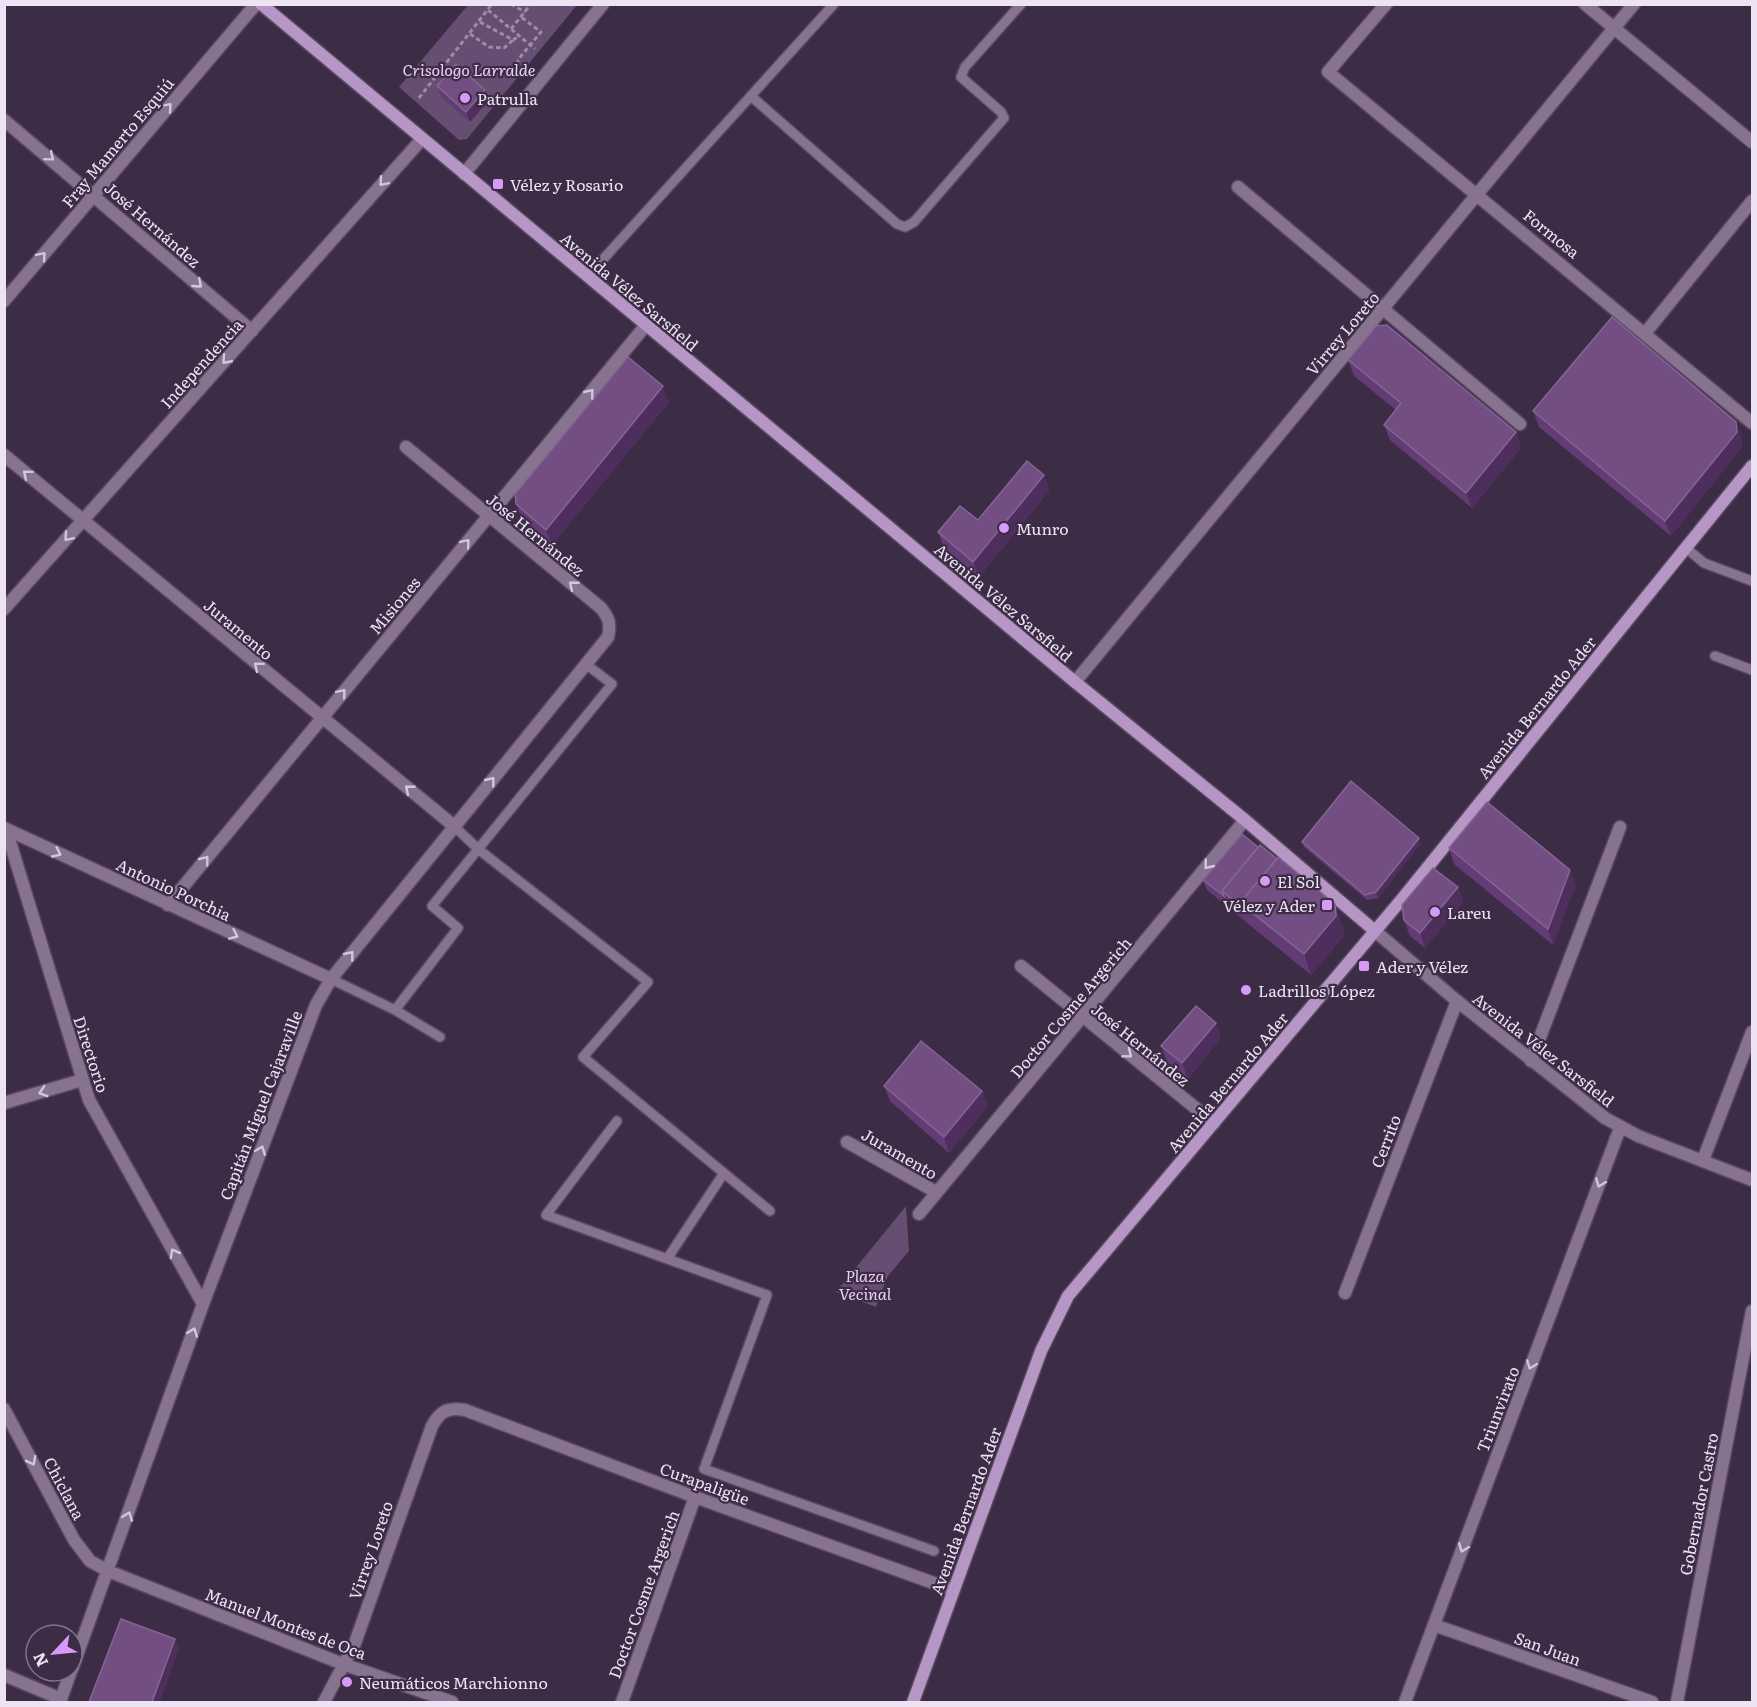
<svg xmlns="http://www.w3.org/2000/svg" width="1757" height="1707" viewBox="0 0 1757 1707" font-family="Literata,serif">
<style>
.green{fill:#664d72}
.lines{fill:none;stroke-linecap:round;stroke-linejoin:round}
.service-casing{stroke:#594961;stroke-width:12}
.minor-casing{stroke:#594961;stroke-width:15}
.tertiary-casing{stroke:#594961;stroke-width:15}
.secondary-casing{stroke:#594961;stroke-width:15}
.path{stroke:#9b8ea2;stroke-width:3;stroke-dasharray:4.5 3;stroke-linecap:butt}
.service{stroke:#877390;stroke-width:9}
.minor{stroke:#877390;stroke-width:12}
.tertiary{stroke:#877390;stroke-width:12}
.secondary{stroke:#b596c4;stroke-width:12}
.wall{fill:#633c75}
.shaded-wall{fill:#4e2e5c}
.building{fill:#724e82;stroke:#856594;stroke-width:1.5}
.oneway{stroke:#d4c7da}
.poi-dot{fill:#d99af7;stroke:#3d2c45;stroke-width:2}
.labels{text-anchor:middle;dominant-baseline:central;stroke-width:4.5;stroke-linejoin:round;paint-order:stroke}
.park-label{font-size:16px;font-style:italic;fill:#e9d1f5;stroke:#3d2c45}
.poi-label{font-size:16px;fill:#ede3f3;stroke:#3d2c45;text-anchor:start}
.street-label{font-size:16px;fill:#ede3f3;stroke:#3d2c45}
</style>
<rect width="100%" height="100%" fill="#3d2c45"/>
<!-- green -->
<path class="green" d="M468 5H577L467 139 459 140 399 87Z
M906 1206 909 1251 888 1276 876 1307 836 1292Z"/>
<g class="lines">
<!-- service casing -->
<g class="service-casing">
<path id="service" d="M752 97 897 224 905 227 914 222 1004 118 1001 112 961 77 965 67 1021 4
M587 277 834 4
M1686 548 1704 563 1752 581
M1715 656 1752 670
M454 826 478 849 648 982 583 1057 770 1211
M331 979 395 1010 440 1037
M395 1010 458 928 432 906 612 684 587 665
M617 1121 546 1215 767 1295 704 1469 934 1551
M667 1259 724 1173"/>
</g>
<!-- minor casing -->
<g class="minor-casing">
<path id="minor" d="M1386 4 1328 72 1752 423
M1585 4 1752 142
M4 120 252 331
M464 174 603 4
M1238 187 1520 424
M4 301 256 4
M1646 332 1752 201
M4 455 454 826
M4 609 422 139
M1075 682 1634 4
M4 828 331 979
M6 829 89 1100 203 1304
M168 905 646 325
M1021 966 1214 1123
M1531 1061 1620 827
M4 1103 82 1080
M847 1142 936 1192
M1703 1160 1752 1032
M919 1214 1245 820
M1345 1293 1457 1001
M4 1409 74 1540 90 1561 108 1571 343 1664 452 1702
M1434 1625 1652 1702
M72 1669 203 1304 316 1005 331 979 608 637C611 624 609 618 601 608L406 447
M4 1675 61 1699
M60 1702 71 1671
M324 1702 355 1643 432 1426C440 1411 448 1407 465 1410L695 1497 953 1590
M622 1702 695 1497
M1405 1702 1620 1128
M1677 1702 1752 1311"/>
</g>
<!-- tertiary casing -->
<g class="tertiary-casing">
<path id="tertiary" d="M1375 931 1457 1001 1605 1118 1638 1136 1752 1180"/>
</g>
<!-- secondary casing -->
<g class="secondary-casing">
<path id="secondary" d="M261 4 1075 682 1245 820 1375 931
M913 1702 1041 1351 1068 1296 1402 899 1752 466"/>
</g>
<!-- path -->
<path class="path" d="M511 4 525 12
M488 10 535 49
M480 22 513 40 519 36
M511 29 531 4
M470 34 489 47 504 48 513 40
M502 69 510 75 521 56 541 32 521 17
M419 98 492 4"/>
<!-- service -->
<use href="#service" class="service"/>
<!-- minor -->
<use href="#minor" class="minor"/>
<!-- tertiary -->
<use href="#tertiary" class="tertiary"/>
<!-- secondary -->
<use href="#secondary" class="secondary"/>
</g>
<!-- wall -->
<path class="wall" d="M437 86 489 100 470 122 441 97Z
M1348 360 1516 432 1521 448 1472 508 1390 440 1384 425 1396 410 1354 376Z
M669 402 552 545 522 519 516 504Z
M1533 411 1741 437 1742 447 1671 536 1539 427Z
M1044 475 1049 491 979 577 944 548 938 532 978 520Z
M1419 838 1421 843 1378 898 1367 900 1304 847 1302 842Z
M1449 848 1576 885 1553 945 1454 864Z
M1203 880 1342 924 1344 936 1311 975 1207 890Z
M1458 887 1463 902 1425 948 1410 936 1404 920Z
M1221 1038 1188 1079 1167 1062 1161 1046Z
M884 1086 982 1091 988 1106 949 1153 890 1101Z"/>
<!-- shaded-wall -->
<path class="shaded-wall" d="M485 90 489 100 470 122 466 112Z
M663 386 669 402 552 545 546 530Z
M1736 422 1741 437 1742 447 1671 536 1665 521Z
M1516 432 1521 448 1472 508 1466 493Z
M1044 475 1049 491 979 577 973 562Z
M1419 838 1421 843 1378 898 1376 892Z
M1570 870 1576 885 1553 945 1548 929Z
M1458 887 1463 902 1425 948 1420 933Z
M1335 904 1342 924 1344 936 1311 975 1304 954Z
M1216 1023 1221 1038 1188 1079 1182 1063Z
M982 1091 988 1106 949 1153 944 1137Z
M175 1639 179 1649 160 1702H152Z"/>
<!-- building -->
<path class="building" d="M456 64 485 90 466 112 437 86Z
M1612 317 1736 422 1737 432 1665 521 1533 411Z
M1387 325 1516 432 1466 493 1384 425 1401 403 1348 360 1376 326Z
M628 357 663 386 546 530 516 504 515 494Z
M1027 461 1044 475 973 562 938 532 960 506 978 520Z
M1351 781 1419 838 1376 892 1365 895 1302 842Z
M1487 802 1570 870 1548 929 1449 848Z
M1242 834 1258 847 1222 891 1224 896 1203 880Z
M1260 845 1277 859 1240 903 1242 908 1222 891Z
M1278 857 1335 904 1336 916 1304 954 1240 903Z
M1433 868 1458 887 1420 933 1404 920 1402 905Z
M1196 1006 1216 1023 1182 1063 1161 1046Z
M921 1041 982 1091 944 1137 884 1086Z
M121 1619 175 1639 152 1702H89Z"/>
<!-- one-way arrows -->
<defs><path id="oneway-chevron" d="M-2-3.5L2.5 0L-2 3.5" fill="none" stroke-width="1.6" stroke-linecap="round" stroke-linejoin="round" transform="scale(1.5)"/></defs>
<g class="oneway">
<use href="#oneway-chevron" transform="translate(168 107) rotate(-49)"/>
<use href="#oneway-chevron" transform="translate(50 157) rotate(40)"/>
<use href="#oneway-chevron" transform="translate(383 182) rotate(131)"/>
<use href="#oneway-chevron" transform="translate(42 256) rotate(-50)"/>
<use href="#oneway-chevron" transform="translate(198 284) rotate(41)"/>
<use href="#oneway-chevron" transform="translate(226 360) rotate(132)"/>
<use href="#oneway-chevron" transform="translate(590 393) rotate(-51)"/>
<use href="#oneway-chevron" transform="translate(27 474) rotate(-140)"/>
<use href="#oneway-chevron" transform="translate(68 537) rotate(131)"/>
<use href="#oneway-chevron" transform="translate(466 543) rotate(-50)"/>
<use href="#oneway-chevron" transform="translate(573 585) rotate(-141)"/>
<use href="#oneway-chevron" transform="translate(258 666) rotate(-140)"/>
<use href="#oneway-chevron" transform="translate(342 693) rotate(-50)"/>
<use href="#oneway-chevron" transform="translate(491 781) rotate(-51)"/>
<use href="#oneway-chevron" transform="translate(409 789) rotate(-141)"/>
<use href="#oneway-chevron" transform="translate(57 853) rotate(25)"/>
<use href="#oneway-chevron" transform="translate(205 860) rotate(-51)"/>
<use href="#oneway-chevron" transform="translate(1208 865) rotate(129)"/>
<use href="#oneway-chevron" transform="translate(234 935) rotate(24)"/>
<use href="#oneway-chevron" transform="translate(350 955) rotate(-51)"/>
<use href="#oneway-chevron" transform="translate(1128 1054) rotate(39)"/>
<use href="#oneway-chevron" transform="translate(43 1092) rotate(163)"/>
<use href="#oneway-chevron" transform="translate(261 1150) rotate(-69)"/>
<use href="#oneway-chevron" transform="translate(1600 1183) rotate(111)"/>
<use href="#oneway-chevron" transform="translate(174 1253) rotate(-119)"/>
<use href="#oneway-chevron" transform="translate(193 1332) rotate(-70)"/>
<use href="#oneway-chevron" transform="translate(1531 1365) rotate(111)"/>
<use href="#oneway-chevron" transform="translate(32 1461) rotate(62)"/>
<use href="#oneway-chevron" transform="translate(128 1516) rotate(-70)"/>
<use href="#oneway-chevron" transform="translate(1463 1548) rotate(111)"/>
</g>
<!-- markers -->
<g class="poi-dot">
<circle cx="465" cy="98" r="6"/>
<rect x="492" y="178" width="12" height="12" rx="3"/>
<circle cx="1004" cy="528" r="6"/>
<circle cx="1265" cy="881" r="6"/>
<rect x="1321" y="899" width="12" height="12" rx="3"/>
<circle cx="1435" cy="912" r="6"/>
<rect x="1358" y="960" width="12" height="12" rx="3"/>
<circle cx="1246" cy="990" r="6"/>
<circle cx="347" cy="1682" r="6"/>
</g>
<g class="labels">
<!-- park labels -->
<g class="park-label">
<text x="469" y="69">Crisologo Larralde</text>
<text x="865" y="1275">Plaza<tspan x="865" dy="18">Vecinal</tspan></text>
</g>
<!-- poi labels -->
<g class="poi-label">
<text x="477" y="98">Patrulla</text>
<text x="510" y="184">Vélez y Rosario</text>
<text x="1016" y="528">Munro</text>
<text x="1277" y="881">El Sol</text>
<text x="1315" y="905" text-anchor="end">Vélez y Ader</text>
<text x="1447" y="912">Lareu</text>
<text x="1376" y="966">Ader y Vélez</text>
<text x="1258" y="990">Ladrillos López</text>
<text x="359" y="1682">Neumáticos Marchionno</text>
</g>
<!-- street labels -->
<g class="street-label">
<text transform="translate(117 142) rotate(-50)">Fray Mamerto Esquiú</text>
<text transform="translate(153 224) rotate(41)">José Hernández</text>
<text transform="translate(1552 233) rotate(39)">Formosa</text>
<text transform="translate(630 291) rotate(40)">Avenida Vélez Sarsfield</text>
<text transform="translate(1342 333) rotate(-50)">Virrey Loreto</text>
<text transform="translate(201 363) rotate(-48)">Independencia</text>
<text transform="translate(536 534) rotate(39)">José Hernández</text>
<text transform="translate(1004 602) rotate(40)">Avenida Vélez Sarsfield</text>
<text transform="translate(394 605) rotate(-50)">Misiones</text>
<text transform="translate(239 629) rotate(40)">Juramento</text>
<text transform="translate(1536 707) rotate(-51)">Avenida Bernardo Ader</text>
<text transform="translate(174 889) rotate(25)">Antonio Porchia</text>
<text transform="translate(1070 1007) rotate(-50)">Doctor Cosme Argerich</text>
<text transform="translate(1141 1044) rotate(39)">José Hernández</text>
<text transform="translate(1544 1049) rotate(38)">Avenida Vélez Sarsfield</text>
<text transform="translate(92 1054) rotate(72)">Directorio</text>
<text transform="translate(1227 1082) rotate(-50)">Avenida Bernardo Ader</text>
<text transform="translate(260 1105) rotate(-69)">Capitán Miguel Cajaraville</text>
<text transform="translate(1385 1141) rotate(-69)">Cerrito</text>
<text transform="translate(900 1153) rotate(30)">Juramento</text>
<text transform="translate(1497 1409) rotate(-69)">Triunvirato</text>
<text transform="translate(705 1483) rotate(20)">Curapaligüe</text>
<text transform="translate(65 1488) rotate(62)">Chiclana</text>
<text transform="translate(1698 1504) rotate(-79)">Gobernador Castro</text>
<text transform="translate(965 1511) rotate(-70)">Avenida Bernardo Ader</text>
<text transform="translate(370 1550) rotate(-71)">Virrey Loreto</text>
<text transform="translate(643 1594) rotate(-70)">Doctor Cosme Argerich</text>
<text transform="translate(286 1623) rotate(21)">Manuel Montes de Oca</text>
<text transform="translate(1548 1648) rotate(20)">San Juan</text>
</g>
</g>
<!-- border -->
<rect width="1757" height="1707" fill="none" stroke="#ede3f3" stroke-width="12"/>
<!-- north arrow -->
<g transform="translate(54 1653) rotate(244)"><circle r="28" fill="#3d2c45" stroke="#83758b" stroke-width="1.5"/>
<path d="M0-4.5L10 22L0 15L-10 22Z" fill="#d99af7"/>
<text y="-9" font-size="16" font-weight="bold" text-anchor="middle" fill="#ede3f3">N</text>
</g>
</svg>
